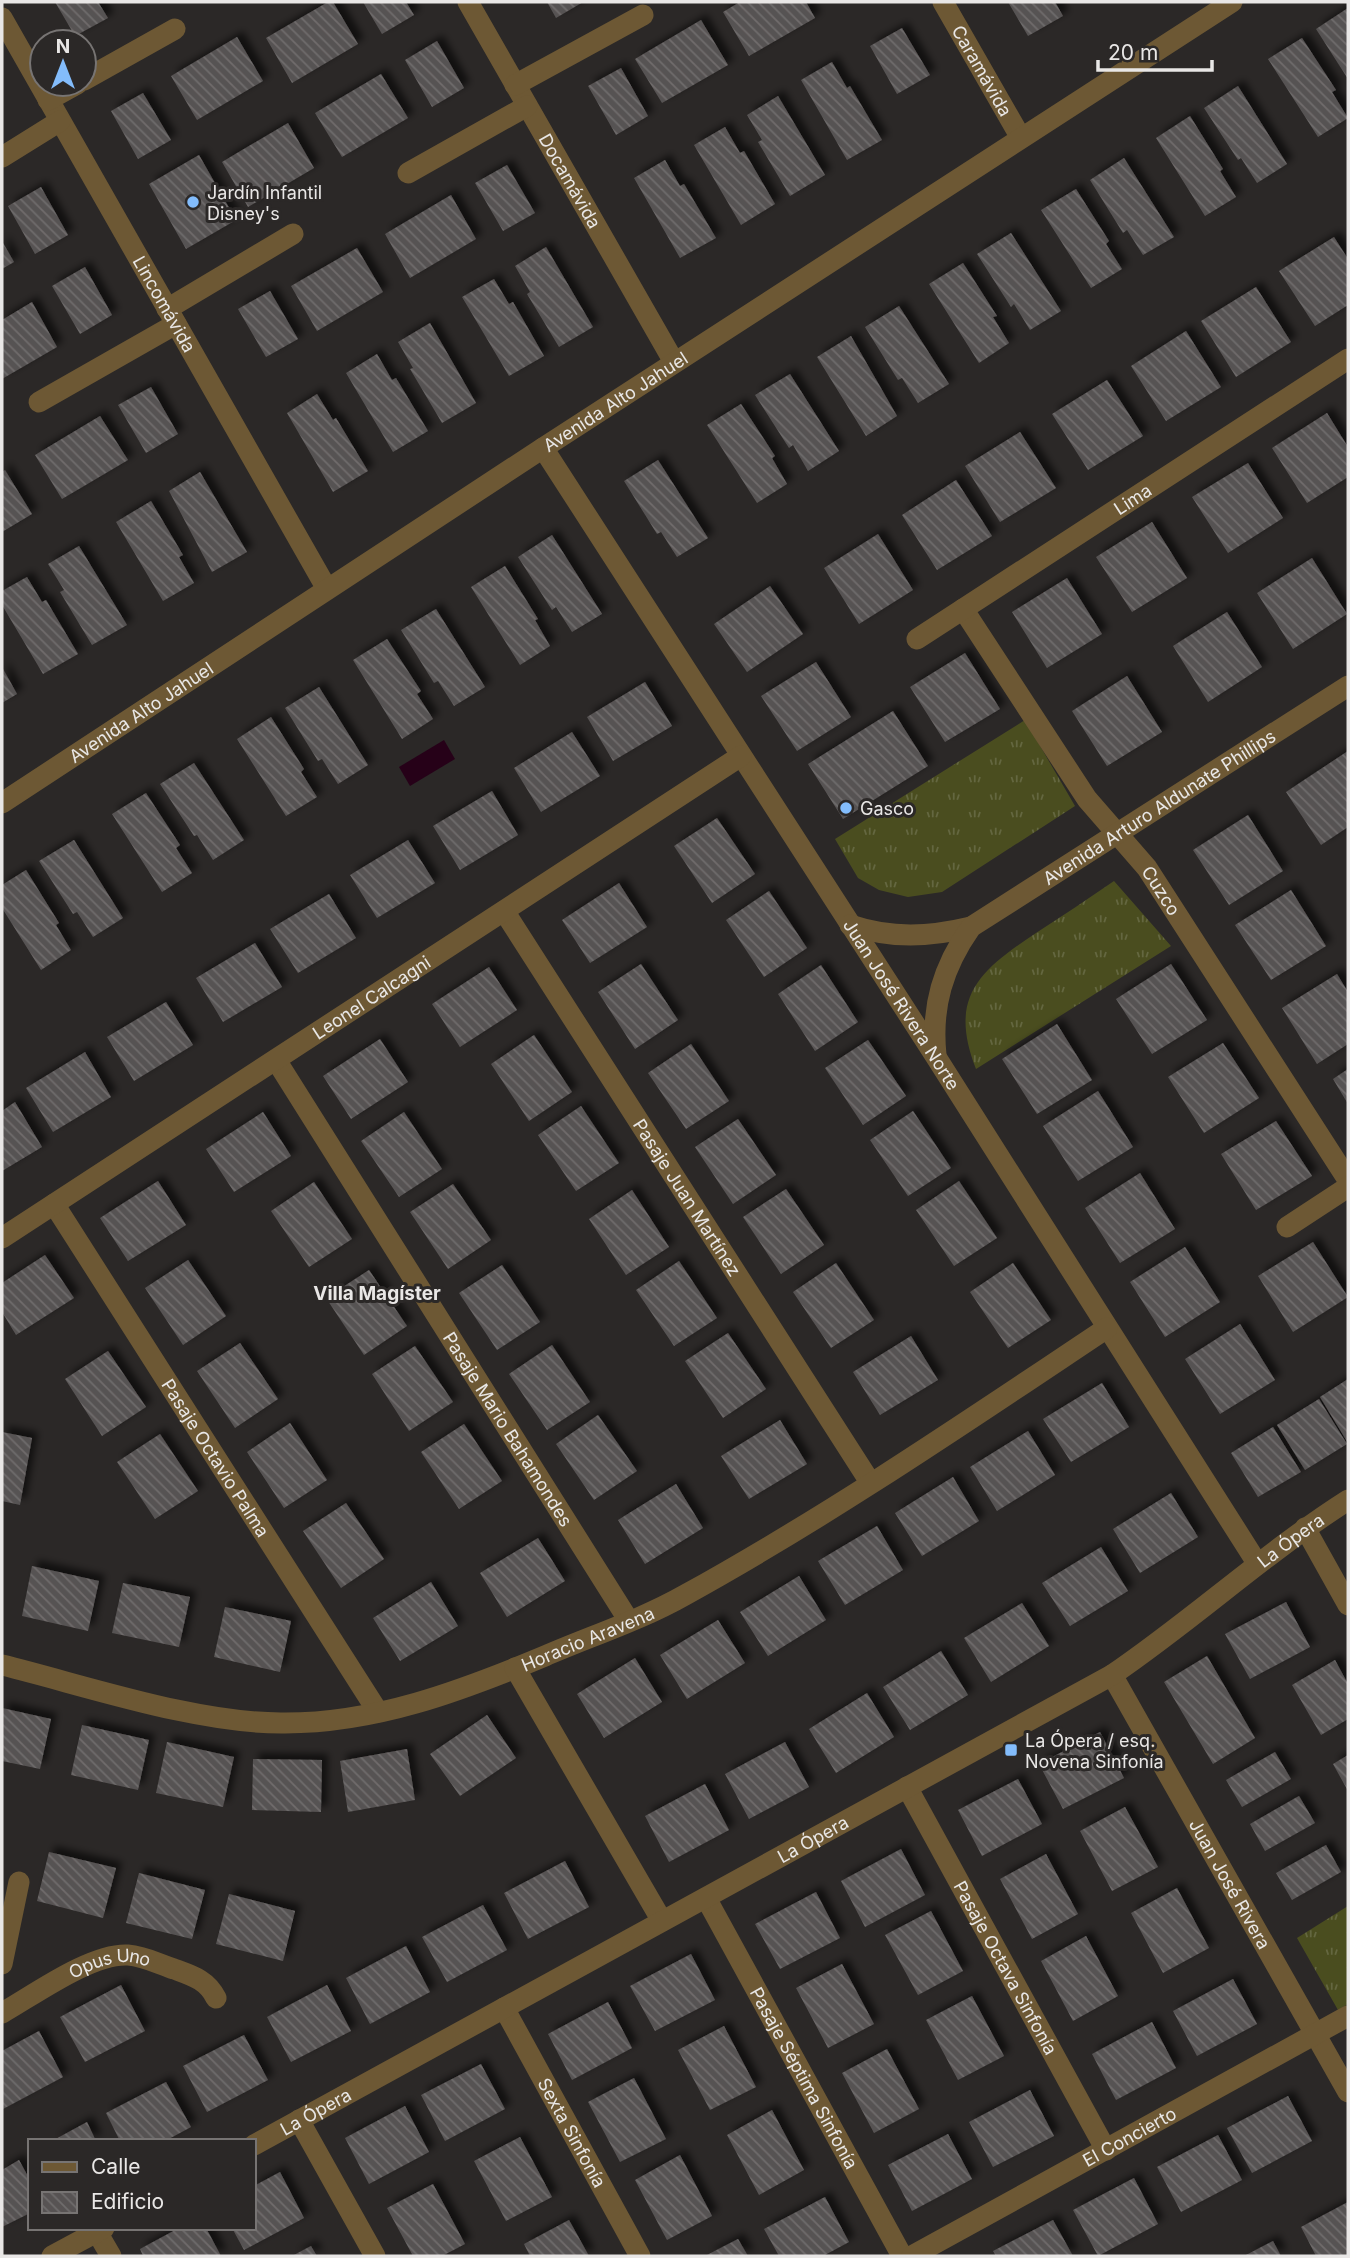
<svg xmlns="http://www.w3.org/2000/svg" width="1350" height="2258" viewBox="0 0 1350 2258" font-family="Inter,sans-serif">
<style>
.grass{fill:url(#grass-tufts)}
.water{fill:#260118}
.building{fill:url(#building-back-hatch);filter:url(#shadow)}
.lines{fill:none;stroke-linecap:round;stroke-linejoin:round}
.minor{stroke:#6d5834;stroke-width:21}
.poi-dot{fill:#83bcfb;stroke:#2b2827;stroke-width:2.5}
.labels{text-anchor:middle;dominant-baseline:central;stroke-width:6;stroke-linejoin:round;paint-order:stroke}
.street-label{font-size:18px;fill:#e9e7e6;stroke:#2b2827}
.poi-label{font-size:18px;fill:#e9e7e6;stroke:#2b2827;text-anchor:start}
.neighbourhood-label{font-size:19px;font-weight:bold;fill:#e9e7e6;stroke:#2b2827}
</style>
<defs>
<pattern id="grass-tufts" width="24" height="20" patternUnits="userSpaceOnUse" patternTransform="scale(1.75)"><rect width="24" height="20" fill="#4a4d1f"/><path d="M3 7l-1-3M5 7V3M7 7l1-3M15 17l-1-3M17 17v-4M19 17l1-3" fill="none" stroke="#646740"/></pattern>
<pattern id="building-back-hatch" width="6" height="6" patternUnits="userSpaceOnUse" patternTransform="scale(1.75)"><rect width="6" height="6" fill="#575353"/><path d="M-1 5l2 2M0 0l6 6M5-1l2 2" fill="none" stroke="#6f6c6c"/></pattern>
<filter id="shadow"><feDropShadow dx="6" dy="-6" stdDeviation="3.5" flood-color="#0009"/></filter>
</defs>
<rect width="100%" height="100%" fill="#2b2827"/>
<!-- grass -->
<path class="grass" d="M1025 720 1075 806 942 892 908 897 879 890 858 878 835 839Z
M1114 881 1171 946 976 1069C948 997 979 971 1036 933 1062 916 1088 899 1114 881Z
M1348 1906V2004L1338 2010 1297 1938Z"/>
<!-- water -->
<path class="water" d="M444 740 455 759 410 786 399 767Z"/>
<!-- building -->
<path class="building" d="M55 2H98L108 18 75 36Z
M328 2H333L358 44 292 83 266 38Z
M363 2H406L414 15 382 34Z
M547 2H583L556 18Z
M740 2H806L815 18 749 56 723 12Z
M1008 2H1055L1063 16 1028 36Z
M1348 8V79L1316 29Z
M701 20 728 65 662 103 635 59Z
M902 28 930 75 897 94 870 46Z
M237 37 263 81 197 120 171 76Z
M1302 38 1336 90 1332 92 1348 118 1318 137 1268 59Z
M437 41 464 88 432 107 405 60Z
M832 62 847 88 850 86 882 140 847 160 801 80Z
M621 68 648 116 616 135 588 86Z
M381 74 408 118 342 157 315 113Z
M1238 86 1287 164 1257 183 1241 158 1238 160 1204 108Z
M143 93 171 140 138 159 111 111Z
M778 96 825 175 790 196 758 142 762 140 747 115Z
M1190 116 1223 169 1220 171 1236 197 1205 216 1156 138Z
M288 123 314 168 248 207 222 162Z
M725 127 740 153 744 151 775 204 741 225 694 145Z
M199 155 236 220 186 249 149 184Z
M1124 158 1174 237 1143 255 1127 230 1123 233 1090 180Z
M665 160 680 186 684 184 716 238 680 258 634 178Z
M507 165 535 213 503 231 475 183Z
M41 187 68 235 35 254 8 206Z
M1076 189 1109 241 1106 244 1122 269 1091 288 1041 210Z
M451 195 476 239 410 278 385 234Z
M1011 233 1061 311 1030 330 1014 304 1011 307 977 254Z
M1334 237 1348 259V305L1315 326 1279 271Z
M2 241 14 262 2 269Z
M546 247 593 327 559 347 527 294 530 292 515 266Z
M357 248 383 292 317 331 291 286Z
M963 263 997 316 993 317 1009 343 979 363 929 284Z
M85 267 112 315 80 334 52 286Z
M494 279 509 304 513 302 544 356 509 376 462 297Z
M1256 287 1291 342 1236 377 1201 321Z
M270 291 298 339 266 357 238 309Z
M32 302 57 347 2 379V320Z
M899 306 949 384 918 403 902 378 898 380 865 327Z
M430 323 476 403 442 423 410 369 413 368 398 342Z
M1186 331 1221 387 1166 421 1131 366Z
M851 336 897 416 866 436 817 357Z
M377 354 392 380 396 378 428 431 393 452 346 373Z
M790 374 839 451 808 471 793 445 789 448 755 395Z
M1107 380 1143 436 1088 470 1052 414Z
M151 387 178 434 146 453 118 405Z
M317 394 333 420 336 418 368 471 333 492 287 413Z
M741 404 775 456 772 458 787 484 757 503 707 425Z
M1327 413 1348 447V477L1307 503 1272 448Z
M100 416 128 460 62 499 35 455Z
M1020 432 1056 488 1000 522 965 466Z
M658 460 708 538 677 557 661 532 657 534 624 481Z
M1248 463 1283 518 1228 553 1192 497Z
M5 470 32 514 2 532V472Z
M200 472 247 552 212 572 169 491Z
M956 480 992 536 937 570 902 515Z
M151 501 183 555 179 557 194 583 163 601 116 522Z
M1152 522 1187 578 1132 612 1096 557Z
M878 534 913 590 859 624 824 568Z
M552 535 602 614 572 632 556 607 552 610 518 557Z
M79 546 127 625 92 645 60 592 64 590 48 564Z
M1312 558 1347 614 1293 649 1257 593Z
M505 566 538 619 535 620 550 646 520 665 471 587Z
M27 577 42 602 46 600 78 654 43 674 2 605V591Z
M1067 578 1102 634 1047 668 1012 612Z
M770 586 803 634 747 672 714 624Z
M436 609 485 687 454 706 438 681 434 683 401 630Z
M1227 612 1262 667 1208 702 1173 646Z
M387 639 421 691 417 694 433 719 402 739 353 660Z
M965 653 1000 709 945 742 910 687Z
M816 662 851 717 797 751 761 696Z
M2 667 17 694 2 703Z
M1127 676 1162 732 1107 766 1072 711Z
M645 682 672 726 613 761 587 717Z
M319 687 368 765 338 784 322 759 318 761 285 708Z
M893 711 928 766 843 819 808 764Z
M271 717 304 769 301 772 317 797 286 816 237 739Z
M572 732 600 776 541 812 514 768Z
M1348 751V827L1321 845 1286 792Z
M194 763 244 840 213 860 197 835 194 836 160 784Z
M492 791 518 835 460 870 433 826Z
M146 793 180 845 176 848 192 873 162 892 112 814Z
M1248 815 1283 871 1229 905 1193 850Z
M717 818 755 874 712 903 674 846Z
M74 840 123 918 93 937 77 912 73 914 39 861Z
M408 840 435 883 377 918 350 875Z
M26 870 59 923 56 925 71 950 41 970 2 908V885Z
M619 883 647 927 590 963 562 920Z
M1291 890 1326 946 1271 980 1235 925Z
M769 891 807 948 764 977 726 920Z
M329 894 356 938 298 973 270 929Z
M255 943 282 987 223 1022 196 978Z
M641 964 678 1020 635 1049 598 992Z
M1171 964 1207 1020 1152 1054 1116 999Z
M821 965 858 1022 815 1051 778 994Z
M489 967 517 1010 460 1047 432 1004Z
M1337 974 1348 992V1044L1317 1064 1282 1008Z
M166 1002 193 1045 134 1081 107 1037Z
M1057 1024 1092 1080 1037 1114 1002 1059Z
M534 1035 572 1092 529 1121 491 1064Z
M380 1039 408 1082 351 1119 323 1076Z
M868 1040 906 1096 863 1125 825 1068Z
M1223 1043 1259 1098 1204 1133 1168 1077Z
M691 1044 729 1101 686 1129 648 1073Z
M85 1052 111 1097 53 1132 26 1088Z
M1348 1069V1104L1333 1079Z
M1098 1091 1133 1147 1078 1181 1043 1126Z
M15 1102 42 1147 2 1171V1111Z
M581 1106 619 1163 576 1191 538 1135Z
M913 1111 951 1168 908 1196 870 1140Z
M263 1112 291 1156 234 1192 206 1149Z
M404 1112 442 1169 399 1197 361 1141Z
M738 1119 776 1175 733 1204 695 1147Z
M1276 1121 1312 1176 1256 1210 1221 1154Z
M1140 1173 1175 1229 1120 1263 1085 1208Z
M158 1181 186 1225 128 1261 100 1218Z
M959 1181 997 1238 954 1266 916 1210Z
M314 1182 352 1239 309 1267 271 1211Z
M453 1184 491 1240 448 1269 410 1212Z
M786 1189 824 1245 781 1274 743 1217Z
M632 1190 669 1247 626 1275 589 1219Z
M1313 1242 1348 1297 1293 1332 1258 1276Z
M1185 1247 1220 1302 1165 1337 1130 1282Z
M45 1255 74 1298 16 1335 2 1312V1283Z
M188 1260 226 1316 183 1345 145 1288Z
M679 1261 717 1318 674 1346 636 1290Z
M836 1263 874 1320 831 1348 793 1292Z
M1013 1263 1051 1320 1008 1348 970 1292Z
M502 1265 540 1322 497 1350 459 1293Z
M369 1270 407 1326 364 1355 326 1298Z
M1240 1324 1275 1380 1220 1414 1185 1359Z
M728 1333 766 1389 723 1418 685 1361Z
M911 1336 938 1380 880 1415 853 1372Z
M240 1343 278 1399 235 1428 197 1371Z
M552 1345 590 1402 547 1430 509 1374Z
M415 1346 453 1402 409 1431 372 1374Z
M108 1351 146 1407 102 1436 65 1379Z
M1348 1379V1443L1320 1397Z
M1102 1383 1129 1427 1071 1462 1043 1419Z
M1319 1399 1347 1444 1305 1470 1277 1425Z
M598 1415 637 1471 594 1500 556 1444Z
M780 1420 807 1464 749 1499 721 1456Z
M290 1423 327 1480 284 1508 247 1452Z
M464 1424 502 1481 459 1509 421 1452Z
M1273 1427 1301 1472 1258 1497 1231 1453Z
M1028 1431 1055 1475 997 1511 970 1467Z
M2 1432 32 1438 20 1505 2 1501Z
M160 1434 198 1491 155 1519 117 1462Z
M953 1477 979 1521 922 1556 895 1513Z
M676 1484 703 1528 645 1564 618 1520Z
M1171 1493 1198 1537 1140 1573 1113 1529Z
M346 1503 384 1559 341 1588 303 1531Z
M877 1526 903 1570 845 1605 818 1561Z
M538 1538 565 1581 507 1617 480 1573Z
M1101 1547 1128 1591 1070 1626 1042 1583Z
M32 1566 99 1581 88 1631 22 1616Z
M799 1576 826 1620 768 1656 740 1612Z
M431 1582 458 1626 400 1661 373 1618Z
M123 1583 190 1597 179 1647 112 1633Z
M1286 1602 1310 1647 1250 1679 1225 1634Z
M1022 1603 1049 1646 991 1682 964 1638Z
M225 1607 291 1621 280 1672 214 1657Z
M718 1620 745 1663 687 1699 660 1655Z
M941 1651 968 1695 910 1730 883 1687Z
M1207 1656 1255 1738 1213 1764 1164 1682Z
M635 1658 662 1702 604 1738 577 1694Z
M1335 1660 1348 1684V1719L1321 1735 1292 1685Z
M867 1693 894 1737 836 1773 809 1729Z
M2 1708 51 1719 40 1769 2 1761Z
M487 1715 516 1758 460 1796 430 1754Z
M82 1725 149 1740 138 1790 71 1775Z
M1100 1732 1124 1778 1063 1809 1039 1764Z
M167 1742 234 1757 223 1807 156 1793Z
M785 1742 809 1787 749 1819 725 1774Z
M407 1749 415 1800 348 1812 340 1761Z
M1275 1752 1291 1779 1242 1807 1226 1780Z
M1348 1755V1791L1333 1764Z
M253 1759 322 1760 321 1812 252 1810Z
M1018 1779 1042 1824 982 1856 958 1810Z
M705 1784 729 1830 669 1862 645 1816Z
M1299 1796 1315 1823 1265 1851 1250 1824Z
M1125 1807 1158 1867 1112 1891 1080 1831Z
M1326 1845 1341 1872 1292 1900 1276 1873Z
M901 1849 925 1895 865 1927 841 1881Z
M49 1852 116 1868 103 1918 37 1901Z
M1046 1854 1078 1914 1032 1939 1000 1879Z
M565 1861 589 1907 528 1939 504 1893Z
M139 1873 205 1890 192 1939 126 1923Z
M1177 1888 1209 1948 1163 1973 1131 1913Z
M816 1892 840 1938 780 1969 755 1924Z
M229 1894 295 1911 283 1961 216 1944Z
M483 1905 507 1950 447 1982 422 1937Z
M931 1911 963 1971 918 1995 885 1935Z
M1086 1936 1118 1996 1073 2021 1041 1961Z
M406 1946 430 1992 370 2024 346 1978Z
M691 1954 715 2000 655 2031 630 1986Z
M842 1964 874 2024 828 2048 796 1988Z
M1233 1979 1257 2024 1197 2056 1173 2011Z
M121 1985 145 2031 85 2062 60 2017Z
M327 1985 351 2031 291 2062 267 2017Z
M972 1996 1004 2056 958 2080 926 2020Z
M608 2002 632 2048 572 2080 548 2034Z
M1152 2022 1176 2068 1116 2100 1092 2054Z
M724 2026 756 2087 710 2110 678 2050Z
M39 2031 63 2077 3 2109 2 2051Z
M244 2035 268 2080 207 2112 183 2066Z
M887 2049 919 2109 874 2133 842 2073Z
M481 2064 505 2109 445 2141 421 2095Z
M634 2078 666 2139 620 2162 588 2102Z
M166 2082 191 2127 165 2141H120L106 2113Z
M1030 2090 1054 2136 993 2167 969 2122Z
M1288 2096 1312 2141 1252 2173 1227 2128Z
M405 2106 429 2152 369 2184 345 2138Z
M772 2110 804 2170 759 2195 727 2135Z
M87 2122 96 2141H52Z
M948 2134 972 2179 912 2211 888 2165Z
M1218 2135 1242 2180 1181 2212 1157 2167Z
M520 2137 552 2197 506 2221 474 2161Z
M680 2155 712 2216 667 2240 635 2180Z
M19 2160 30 2180V2213L2 2227V2170Z
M280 2172 304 2218 244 2250 232 2228H254V2186Z
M1134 2178 1158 2224 1098 2256 1073 2210Z
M433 2184 465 2244 442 2256H413L387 2208Z
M825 2197 849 2242 823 2256H779L764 2229Z
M1348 2202V2256H1316L1301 2227Z
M569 2220 589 2256H530L524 2244Z
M1053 2220 1073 2256H996L993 2251Z
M179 2228H206L221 2256H143L140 2249Z
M738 2239 748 2256H705Z
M1273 2241 1281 2256H1244Z
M311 2246 317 2256H292Z"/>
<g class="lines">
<!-- minor -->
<g class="minor">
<path id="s1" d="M468 2 674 362"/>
<path id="s2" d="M943 2 1021 138"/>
<path id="s3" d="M2 18 327 589"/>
<path d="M84 80 175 29"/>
<path d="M515 85 643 15"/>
<path d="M48 100 77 84"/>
<path d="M2 157 60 121"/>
<path d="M408 173 527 106"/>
<path d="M167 309 293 234"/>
<path d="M39 402 176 324"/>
<path id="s4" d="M543 448 936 1057 1257 1563"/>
<path id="s5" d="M963 609 1087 799 1147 868 1348 1180"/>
<path id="s6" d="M917 639 1348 359"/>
<path id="s7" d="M2 803 543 448 1232 2"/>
<path id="s8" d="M504 911 870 1482"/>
<path d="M850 925C892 939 929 937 971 927"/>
<path id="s9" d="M936 1055C931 1006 943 967 971 927L1348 686"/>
<path id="s10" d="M276 1060 629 1621"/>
<path id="s11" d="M54 1204 378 1712"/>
<path d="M1287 1227 1348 1187"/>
<path id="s12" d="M2 1238 741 756"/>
<path d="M1305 1528 1348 1605"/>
<path id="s13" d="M2 1665C87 1686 195 1723 281 1723 374 1724 461 1691 545 1656 591 1636 641 1620 685 1595 830 1515 969 1420 1107 1328"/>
<path d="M515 1668 662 1921"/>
<path id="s14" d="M1112 1675 1348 2092"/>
<path id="s15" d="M907 1787 1106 2150"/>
<path id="s16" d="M706 1898 902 2256"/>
<path d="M2 1964 19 1882"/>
<path id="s17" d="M504 2008 640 2256"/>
<path id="s18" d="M2 2013C34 1995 91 1953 128 1955 144 1956 159 1964 174 1969 193 1976 207 1980 216 1998"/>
<path d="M299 2120 375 2256"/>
<path id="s19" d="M254 2145 1112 1675C1193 1620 1265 1553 1348 1500"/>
<path d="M97 2232 111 2256"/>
<path d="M52 2256 104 2228"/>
<path id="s20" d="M912 2256 1348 2016"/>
</g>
</g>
<!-- markers -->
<g class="poi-dot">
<circle cx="193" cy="202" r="7"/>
<circle cx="846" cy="808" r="7"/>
<rect x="1004" y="1743" width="14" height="14" rx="3.5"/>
</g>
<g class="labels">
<!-- street labels -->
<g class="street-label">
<text stroke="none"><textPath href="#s2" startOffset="79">Caramávida</textPath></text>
<text stroke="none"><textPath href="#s1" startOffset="206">Docamávida</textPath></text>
<text stroke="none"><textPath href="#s3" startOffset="329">Lincomávida</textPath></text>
<text stroke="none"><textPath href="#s7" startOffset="733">Avenida Alto Jahuel</textPath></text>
<text stroke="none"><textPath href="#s6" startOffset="257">Lima</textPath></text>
<text stroke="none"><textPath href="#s7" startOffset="166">Avenida Alto Jahuel</textPath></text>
<text stroke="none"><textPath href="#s9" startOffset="359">Avenida Arturo Aldunate Phillips</textPath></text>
<text stroke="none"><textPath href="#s5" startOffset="345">Cuzco</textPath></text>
<text stroke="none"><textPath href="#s12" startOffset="441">Leonel Calcagni</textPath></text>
<text stroke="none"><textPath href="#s4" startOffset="662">Juan José Rivera Norte</textPath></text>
<text stroke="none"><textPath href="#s8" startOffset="340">Pasaje Juan Martínez</textPath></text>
<text stroke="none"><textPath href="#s10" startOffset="436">Pasaje Mario Bahamondes</textPath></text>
<text stroke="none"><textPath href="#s11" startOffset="301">Pasaje Octavio Palma</textPath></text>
<text stroke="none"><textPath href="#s19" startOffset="1202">La Ópera</textPath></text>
<text stroke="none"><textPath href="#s13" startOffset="606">Horacio Aravena</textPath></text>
<text stroke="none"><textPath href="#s19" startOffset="637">La Ópera</textPath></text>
<text stroke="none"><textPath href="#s14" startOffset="240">Juan José Rivera</textPath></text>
<text stroke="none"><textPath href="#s15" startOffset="206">Pasaje Octava Sinfonía</textPath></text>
<text stroke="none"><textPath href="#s18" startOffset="121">Opus Uno</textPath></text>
<text stroke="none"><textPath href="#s16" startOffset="205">Pasaje Séptima Sinfonía</textPath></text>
<text stroke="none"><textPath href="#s19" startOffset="70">La Ópera</textPath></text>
<text stroke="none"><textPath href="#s17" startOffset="142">Sexta Sinfonía</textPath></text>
<text stroke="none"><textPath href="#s20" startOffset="248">El Concierto</textPath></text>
</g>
<!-- poi labels -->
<g class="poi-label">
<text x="207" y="192">Jardín Infantil<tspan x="207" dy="21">Disney's</tspan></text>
<text x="860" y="808">Gasco</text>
<text x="1025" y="1740">La Ópera / esq.<tspan x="1025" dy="21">Novena Sinfonía</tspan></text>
</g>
<!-- neighbourhood labels -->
<g class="neighbourhood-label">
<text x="377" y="1293">Villa Magíster</text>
</g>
</g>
<!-- border -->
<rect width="1350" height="2258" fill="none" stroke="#e9e7e6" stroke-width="7"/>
<!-- legend -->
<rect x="28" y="2139" width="228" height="91" fill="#2b2827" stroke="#777473" stroke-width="2"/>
<rect x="42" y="2162" width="35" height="10" fill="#6d5834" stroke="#777473" stroke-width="2"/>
<text x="91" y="2174" font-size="21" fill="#e9e7e6">Calle</text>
<rect x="42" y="2192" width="35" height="21" fill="url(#building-back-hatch)" stroke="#777473" stroke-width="2"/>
<text x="91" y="2209" font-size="21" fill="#e9e7e6">Edificio</text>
<!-- north arrow -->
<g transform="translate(63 63)"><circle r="33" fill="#2b2827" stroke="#777473" stroke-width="2"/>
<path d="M0-5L12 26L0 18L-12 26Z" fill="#83bcfb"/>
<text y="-10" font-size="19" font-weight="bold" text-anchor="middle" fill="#e9e7e6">N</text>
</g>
<!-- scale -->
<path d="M1098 60v10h114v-10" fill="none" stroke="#e9e7e6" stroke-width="3.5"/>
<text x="1108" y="60" font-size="21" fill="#e9e7e6" stroke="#2b2827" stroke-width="5" paint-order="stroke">20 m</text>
</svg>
